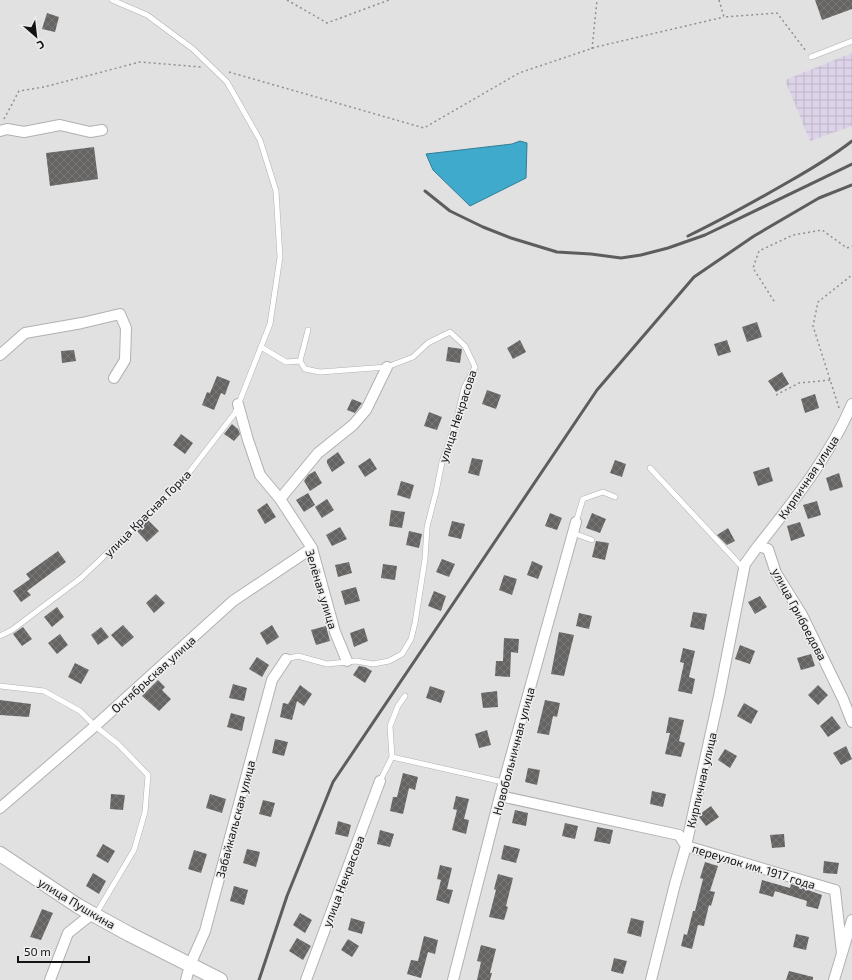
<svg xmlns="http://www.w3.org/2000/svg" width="852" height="980" viewBox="0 0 852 980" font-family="'Exo 2',sans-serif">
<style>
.industrial{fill:url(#industrial-grid)}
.water{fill:#3faacb;stroke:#327d94}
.building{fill:url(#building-cross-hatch)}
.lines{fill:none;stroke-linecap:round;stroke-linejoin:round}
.lane-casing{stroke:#b0b1b2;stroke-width:6}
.street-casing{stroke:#b0b1b2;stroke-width:12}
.secondary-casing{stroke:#b0b1b2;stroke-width:16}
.path{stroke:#8f8f90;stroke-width:1.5;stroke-dasharray:2 3;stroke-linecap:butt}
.lane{stroke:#fff;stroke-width:5}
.street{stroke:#fff;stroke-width:10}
.secondary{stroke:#fff;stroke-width:14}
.rail{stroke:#5d5d5d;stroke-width:3}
.labels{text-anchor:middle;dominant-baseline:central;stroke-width:3;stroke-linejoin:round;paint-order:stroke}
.street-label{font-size:12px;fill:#141414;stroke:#eeeef0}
</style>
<defs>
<pattern id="industrial-grid" width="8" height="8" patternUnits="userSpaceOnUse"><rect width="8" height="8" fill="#dcd3e8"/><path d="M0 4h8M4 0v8" fill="none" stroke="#bcb4c6"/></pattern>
<pattern id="building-cross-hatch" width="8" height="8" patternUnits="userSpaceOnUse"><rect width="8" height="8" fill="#656463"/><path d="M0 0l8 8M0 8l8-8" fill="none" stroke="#7a7978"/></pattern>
</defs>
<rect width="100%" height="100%" fill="#e1e1e2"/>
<!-- industrial -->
<path class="industrial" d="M852 53V126L810 141 785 80Z"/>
<!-- water -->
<path class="water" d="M520 141 527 143 526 178 470 206 433 170 426 154 512 144Z"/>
<!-- building -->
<path class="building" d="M815 0H852V9L822 20Z
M47 13 59 17 55 32 42 29Z
M94 147 98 179 50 186 46 153Z
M757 322 762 337 747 342 742 327Z
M520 340 526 352 513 359 507 348Z
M727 340 731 352 718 356 714 344Z
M448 347 462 349 460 363 446 361Z
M74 350 76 361 62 363 61 351Z
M782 372 789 384 776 392 768 381Z
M217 376 230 381 225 395 221 393 214 410 202 405 207 392 210 393Z
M487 390 501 395 496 409 482 404Z
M815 394 819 408 805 413 801 399Z
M352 399 362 403 355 413 347 410Z
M429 412 442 417 437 430 424 426Z
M232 424 238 429 240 434 234 441 224 434Z
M181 434 193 443 185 454 173 445Z
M338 452 345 463 332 472 327 463V460Z
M370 458 377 469 365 477 358 466Z
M472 458 483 460 479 476 468 473Z
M615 460 626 464 622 477 610 473Z
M769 467 773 481 758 486 753 472Z
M315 471 322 483 310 491 304 481 308 475Z
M839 473 843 487 830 491 826 478Z
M401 481 414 485 410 499 397 495Z
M308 493 315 505 304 512 296 500Z
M327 499 334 510 322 518 315 507Z
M817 501 821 515 808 519 803 505Z
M267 503 276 517 265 524 257 510Z
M391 510 405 512 402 528 389 526Z
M550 513 562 518 557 530 545 526Z
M592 513 606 519 600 533 586 528Z
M148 520 159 531 147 542 137 531Z
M452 521 465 524 461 539 448 536Z
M800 522 805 536 791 541 787 526Z
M340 527 347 539 332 546 326 535Z
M728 528 735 541 727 545 717 535Z
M409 531 422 534 419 548 406 545Z
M596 541 609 543 605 560 592 557Z
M58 551 66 562 27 591 31 595 21 602 13 591 30 579 26 574Z
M442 559 455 564 449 577 436 572Z
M532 561 543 566 538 579 527 575Z
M349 562 352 573 338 577 335 565Z
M383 564 397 566 395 580 381 578Z
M504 575 517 579 512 595 499 590Z
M356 587 360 601 345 605 341 591Z
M434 591 446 596 441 611 428 606Z
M156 594 165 603 154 613 146 603Z
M760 596 767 607 755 614 748 602Z
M57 607 64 617 52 627 44 617Z
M693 612 707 614 704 630 690 627Z
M579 613 592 616 589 629 576 626Z
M123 625 134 637 122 647 111 635Z
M272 625 279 637 267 645 260 633Z
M326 626 330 641 316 645 311 630Z
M23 627 32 639 22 646 13 634Z
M101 627 109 637 98 645 91 635Z
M364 628 368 641 354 647 350 633Z
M559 632 574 635 564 676 551 674Z
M60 634 68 645 57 654 48 643Z
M504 638 519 639 518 653 511 652 510 677 495 676 496 661H503Z
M740 645 755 651 750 664 735 659Z
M683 648 695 651 689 677 695 679 692 694 678 691 684 663 680 662Z
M811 654 815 666 801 670 797 658Z
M257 657 269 665 262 677 249 669Z
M75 663 89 670 81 684 68 677Z
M359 666 365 667 372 671 365 683 353 675Z
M158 680 165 687 162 690 171 699 159 711 142 696Z
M233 684 247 688 244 701 229 698Z
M300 685 312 694 304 706 297 701 292 720 280 717 283 703 288 704Z
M818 685 828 695 818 705 808 695Z
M430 686 445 691 441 703 426 698Z
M497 691 498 707 483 708 481 693Z
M0 700 31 704 29 717 0 715Z
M545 700 560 703 557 717 553 716 549 735 537 733Z
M744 703 758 711 751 724 737 716Z
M231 713 245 717 242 731 227 727Z
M832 716 841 728 828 737 820 726Z
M669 717 684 720 679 741 685 743 681 757 665 754 670 733H666Z
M487 730 491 745 479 748 475 734Z
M275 739 288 742 284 756 272 753Z
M846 746 852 759 841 765 833 753Z
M725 749 737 756 730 768 718 760Z
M528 768 540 770 537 785 525 782Z
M403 773 418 777 415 790 409 788 403 814 390 811 393 797H397Z
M652 791 666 794 663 807 650 804Z
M111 794 125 795 123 810 110 809Z
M210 794 226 799 222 813 206 808Z
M456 796 469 799 464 819 469 820 466 834 452 830 457 810 453 809Z
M263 800 275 803 271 817 259 814Z
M711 806 719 817 706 826 699 817 700 814Z
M515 810 528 813 526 826 512 823Z
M338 821 351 825 348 837 335 834Z
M565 823 578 826 575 839 562 836Z
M597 827 613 830 610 844 594 841Z
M380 830 394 834 390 847 377 844Z
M784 834 785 847 772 848 770 835Z
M103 844 115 851 108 863 96 856Z
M504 845 520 849 516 863 501 859Z
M247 849 260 852 256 867 243 863Z
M194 850 207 854 201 873 188 869Z
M824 861 839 863 837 874 823 873Z
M705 862 718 866 710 891 715 892 711 906 709 905 704 926 698 925 692 949 681 946 684 934 687 935 693 911H695L703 879 700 878Z
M440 865 452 868 447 889 453 890 449 904 436 900 441 880 437 879Z
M93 873 106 881 99 894 86 886Z
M498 874 513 878 506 906 508 907 504 920 489 917 496 890 494 889Z
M762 880 790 888 791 884 822 895 818 909 806 906 807 901 775 891 773 897 759 893Z
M234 886 248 890 244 905 230 901Z
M42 909 53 913 41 940 30 937Z
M300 913 312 920 305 933 293 925Z
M351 918 365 922 362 934 348 930Z
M631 918 644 921 641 937 627 933Z
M796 934 809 937 806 950 793 947Z
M424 936 438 940 435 954 428 952 421 978 407 974 411 960 418 961Z
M297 938 311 946 303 960 289 951Z
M348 939 359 946 352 957 341 950Z
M481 945 496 949 490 973H492L490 980H477L481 962 477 961Z
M614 958 627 961 623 974 611 971Z
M789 971 813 977V980H786Z"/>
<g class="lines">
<!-- lane casing -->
<g class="lane-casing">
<path id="lane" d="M811 57 852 41
M261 347 286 362 300 361 308 330
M650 468 743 568
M576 522 583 499 603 492 615 497
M573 533 592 540
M0 636 12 630 81 578 181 483 235 413 270 324 280 257 276 191 260 140 227 82 193 49 147 15 112 0
M286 659 298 656 327 664 356 661 373 664 389 661 402 654 411 639 415 623 425 559 427 527 436 492 442 462 456 422 464 388 475 367 465 346 450 332 428 343 413 357 387 367 320 372 305 369 300 361
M0 686 44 691 80 711 95 726 118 744 148 775 145 812 134 850 96 914
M392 757 503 782
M380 781 392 757 390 726 398 706 405 696"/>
</g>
<!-- street casing -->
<g class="street-casing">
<path id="street" d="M0 131 7 129 24 132 60 125 90 132 102 130
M0 355 25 333 82 323 120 314 126 328 125 360 114 378
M238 404 248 440 260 475 280 499 312 548 335 632 347 661
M280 499 318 453 353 425 366 410 387 367
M758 546C793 502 830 456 852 404
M500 796 679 835 686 846 835 890 842 953
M0 808 95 726 233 601 312 548
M50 980 68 933 92 914
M186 980 190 965 205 931 272 680 286 659
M306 980 380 781
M453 980 500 796 576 522
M651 980 675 884 686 846 719 696 744 569 745 564 758 546 768 549 776 573 802 615 843 699 852 722
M834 980 852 920"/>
</g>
<!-- secondary casing -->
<g class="secondary-casing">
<path id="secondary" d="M0 854 78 906 129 934 220 980"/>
</g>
<!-- path -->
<path class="path" d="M287 0 327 23 389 0
M719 0 724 17 777 13 806 51
M592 49 597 0
M229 72 424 128 519 73 596 47 724 17
M4 119 19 91 44 87 140 62 201 67
M774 301 753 268 759 251 793 235 822 230 847 248 852 246
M776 395 799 383 830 380
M839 408 813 326 818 302 852 275"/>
<!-- lane -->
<use href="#lane" class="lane"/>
<!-- street -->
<use href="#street" class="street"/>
<!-- secondary -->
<use href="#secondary" class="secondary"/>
<!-- rail -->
<path class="rail" d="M425 191 450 211 483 227 511 238 557 252 591 254 621 258 641 255 668 248 705 235 852 164
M688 236C723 219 757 200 790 181 811 169 833 156 852 141
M259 980 287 896 333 782 597 390 694 277 754 236 819 198 852 185"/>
</g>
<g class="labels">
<!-- street labels -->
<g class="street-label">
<text transform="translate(457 416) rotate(-72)">улица Некрасова</text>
<text transform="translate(808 477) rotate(-56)">Кирпичная улица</text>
<text transform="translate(147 513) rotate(-45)">улица Красная Горка</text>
<text transform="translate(322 589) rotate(73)">Зелёная улица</text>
<text transform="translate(800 614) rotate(62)">улица Грибоедова</text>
<text transform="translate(153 674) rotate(-42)">Октябрьская улица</text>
<text transform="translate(513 751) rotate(-75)">Новобольничная улица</text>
<text transform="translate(701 780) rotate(-77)">Кирпичная улица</text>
<text transform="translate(235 819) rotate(-75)">Забайкальская улица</text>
<text transform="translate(754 866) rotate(17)">переулок им. 1917 года</text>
<text transform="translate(343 881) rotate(-69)">улица Некрасова</text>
<text transform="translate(77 903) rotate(31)">улица Пушкина</text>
</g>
</g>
<!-- north arrow -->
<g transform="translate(36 36) rotate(152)" stroke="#eeeef0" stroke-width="3" paint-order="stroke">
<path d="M0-3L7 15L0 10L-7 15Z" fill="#141414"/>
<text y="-6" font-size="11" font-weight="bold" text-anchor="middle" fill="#141414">С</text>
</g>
<!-- scale -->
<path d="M18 956v6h71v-6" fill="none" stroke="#141414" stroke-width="2"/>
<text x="24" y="956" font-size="12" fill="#141414" stroke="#eeeef0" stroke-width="3" paint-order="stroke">50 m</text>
</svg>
